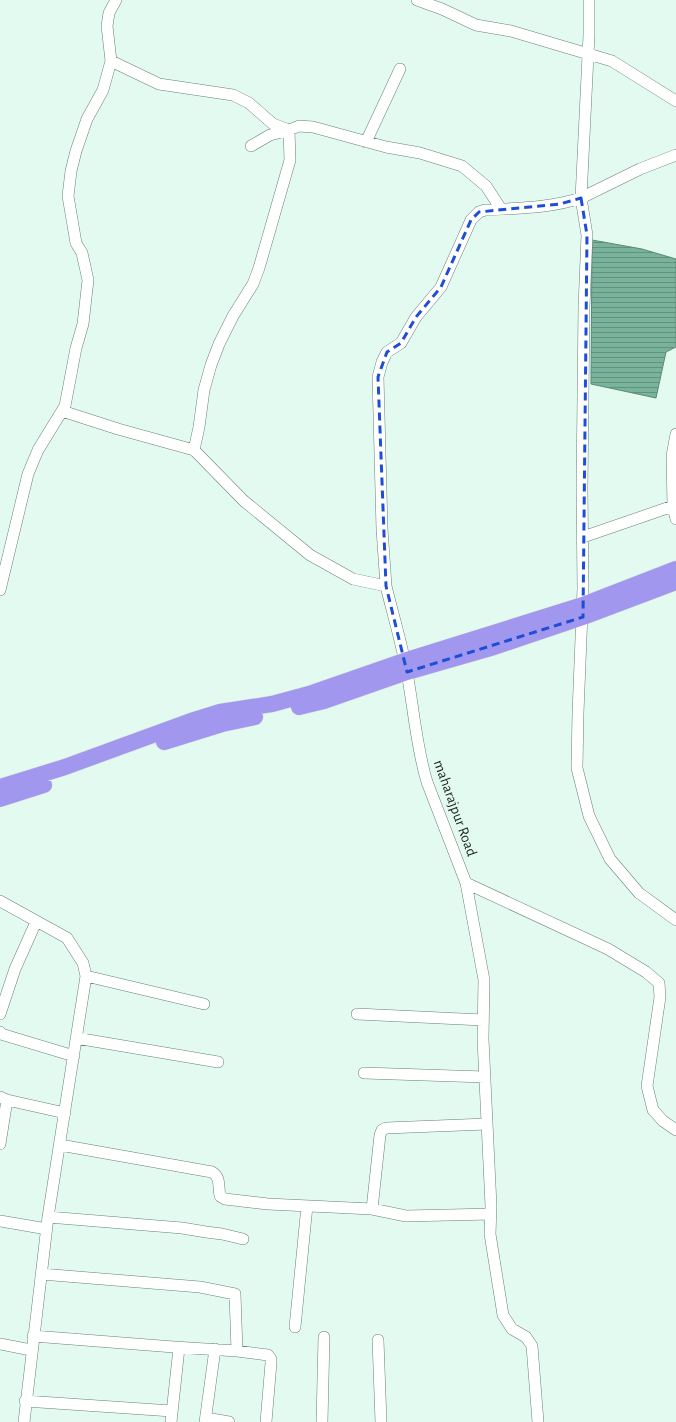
<svg xmlns="http://www.w3.org/2000/svg" width="676" height="1422" viewBox="0 0 676 1422" font-family="'Alegreya Sans',sans-serif">
<style>
.water{fill:url(#water-rules);stroke:#5d8876}
.lines{fill:none;stroke-linecap:round;stroke-linejoin:round}
.minor-casing{stroke:#6a8077;stroke-width:12}
.highway-casing{stroke:#dfe0e0;stroke-width:17}
.minor{stroke:#fff;stroke-width:11}
.highway{stroke:#a297ee;stroke-width:16}
.marked{fill:none;stroke:#1d4ed8;stroke-width:3;stroke-dasharray:8 5;stroke-linejoin:round}
.labels{text-anchor:middle;dominant-baseline:central;stroke-width:3;stroke-linejoin:round;paint-order:stroke}
.street-label{font-size:15px;fill:#1c2521;stroke:#e2faf0}
</style>
<defs>
<pattern id="water-rules" width="6" height="5" patternUnits="userSpaceOnUse"><rect width="6" height="5" fill="#79b39b"/><path d="M0 2.5h6" fill="none" stroke="#62917e"/></pattern>
</defs>
<rect width="100%" height="100%" fill="#e2faf0"/>
<!-- water -->
<path class="water" d="M592 240 642 249 676 259V347L666 352 656 398 591 384Z"/>
<g class="lines">
<!-- minor casing -->
<g class="minor-casing">
<path id="minor" d="M417 0 442 9 476 25 511 31 612 61 676 101
M589 0V35L581 198 587 235 584 307 582 487 583 588 578 713 577 768 589 816 610 859 639 893 676 920
M111 61 159 84 233 95 249 103 273 124 289 130 290 160 259 268 253 284 233 316 219 344 211 365 204 390 199 427 194 450
M366 142 400 69
M251 146 270 135 289 130 299 126 313 127 386 147 420 153 462 166 486 186 501 209
M62 411 118 429 194 450 244 501 310 555 353 579 386 586C393 615 402 644 407 673 414 710 416 746 427 782L466 883 484 980 483 1039 491 1206 490 1234 503 1315 512 1329 526 1337 532 1346 538 1422
M676 434 672 456 673 506 676 507
M583 537 673 506 676 519
M386 586 382 529 378 377 382 362 387 352 401 343 416 317 441 287 471 220 479 212 485 210C518 208 550 208 581 198L640 169 676 155
M0 590 28 474 38 450 65 406 76 348 83 324 88 280 82 253 76 243 68 196 71 171 76 151 87 119 103 90 111 61 107 26 109 13 116 0
M466 883 608 949 646 972 659 983 660 997 647 1086 653 1110 663 1121 676 1130
M0 901 67 938 83 963 86 976 48 1217 24 1422
M86 976 204 1004
M0 1014 15 969 36 922
M357 1014 483 1020
M0 1032 1 1034 74 1056
M76 1038 218 1062
M364 1073 485 1077
M0 1097 7 1100 65 1113
M0 1144 7 1100
M60 1145 212 1172C221 1177 218 1187 220 1196L225 1199 268 1204 372 1209 406 1216 491 1214
M372 1209 380 1135 382 1130 386 1128 487 1124
M48 1217 182 1228 206 1232 222 1234 243 1239
M0 1221 47 1229
M41 1274 200 1287 235 1294 237 1351
M295 1327 307 1206
M33 1336 174 1347 237 1351 268 1355 271 1359V1363L266 1422
M378 1340 381 1422
M0 1344 31 1350
M25 1401 172 1411
M206 1418 229 1422
M171 1422 179 1348
M205 1422 215 1349
M322 1422 324 1337"/>
</g>
<!-- highway casing -->
<g class="highway-casing">
<path id="highway" d="M299 707 324 701 407 672 494 647 583 617 676 582
M164 742 222 724 255 717
M0 787 65 767 191 721 220 712 272 704 309 694 404 661 583 605 676 569
M0 799 44 785"/>
</g>
<!-- minor -->
<use href="#minor" class="minor"/>
<!-- highway -->
<use href="#highway" class="highway"/>
</g>
<!-- marked area -->
<path class="marked" d="M581 198 587 235 583 617 407 672 386 586 378 377 387 352 401 343 416 317 441 287 471 220 479 212 560 204Z"/>
<g class="labels">
<!-- street labels -->
<g class="street-label">
<text transform="translate(455 808) rotate(70)">maharajpur Road</text>
</g>
</g>
</svg>
